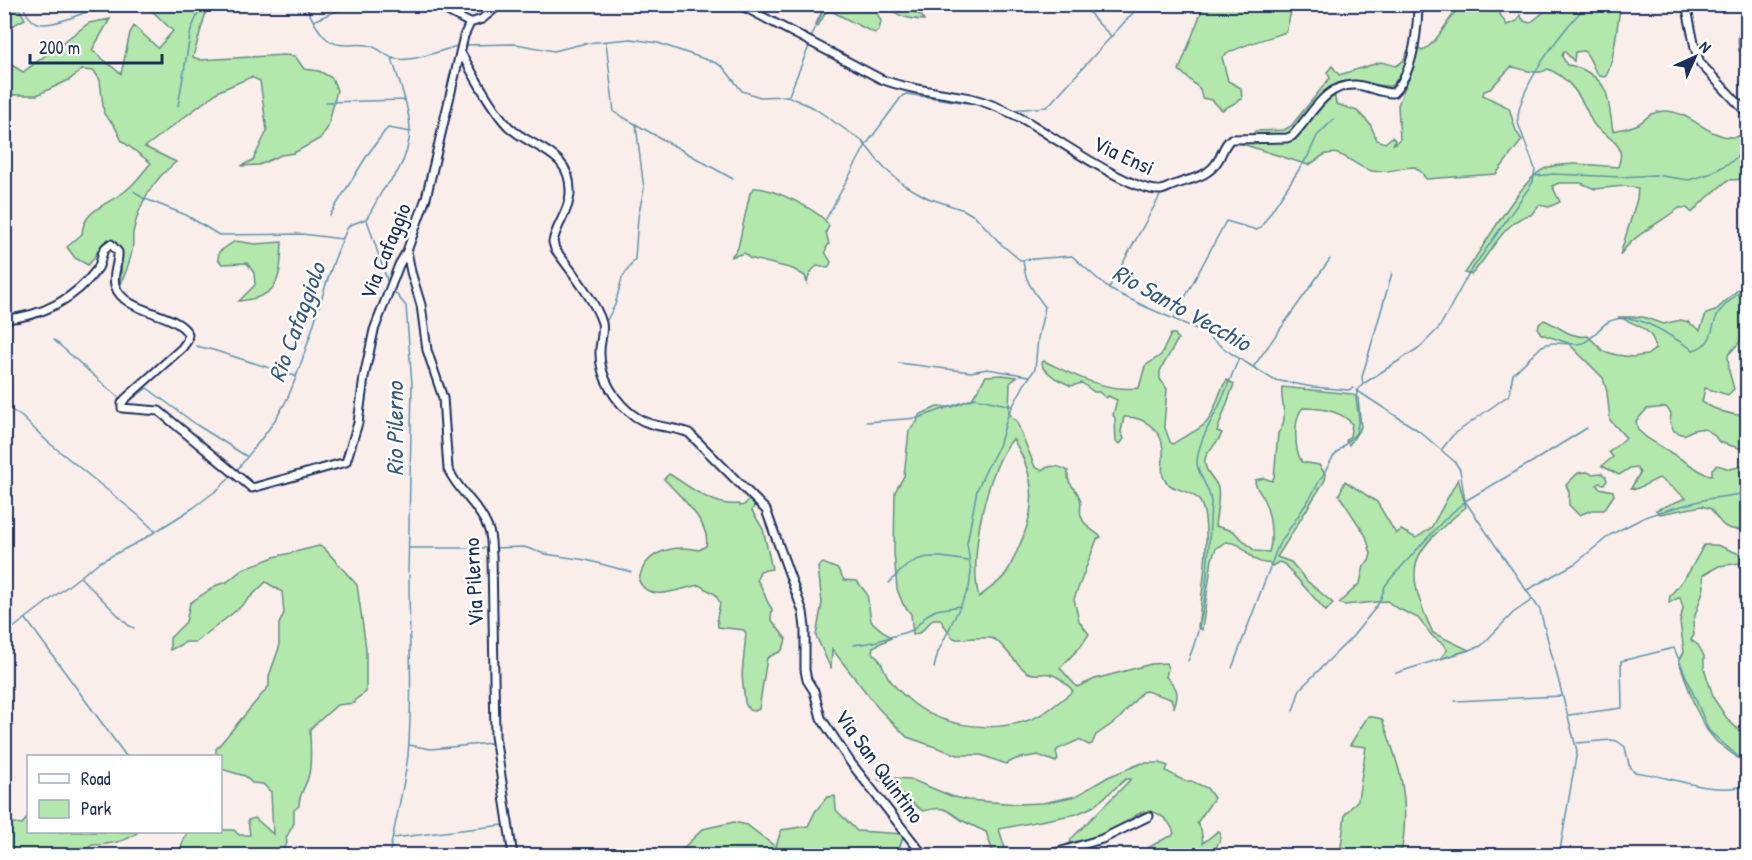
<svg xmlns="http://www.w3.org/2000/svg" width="1752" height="860" viewBox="0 0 1752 860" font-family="'Patrick Hand',sans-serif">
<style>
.green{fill:#b2e8ab;stroke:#668c84;stroke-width:1.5;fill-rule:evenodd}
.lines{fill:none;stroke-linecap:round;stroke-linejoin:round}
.stream{stroke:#5c94ae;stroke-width:1.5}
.minor-casing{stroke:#1b2f5e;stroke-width:11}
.minor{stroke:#fff;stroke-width:7}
.labels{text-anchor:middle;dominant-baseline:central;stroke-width:5;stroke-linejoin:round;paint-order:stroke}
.street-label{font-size:22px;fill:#1b2f5e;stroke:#fff}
.water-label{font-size:24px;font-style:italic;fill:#365980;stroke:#fff}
</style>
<rect width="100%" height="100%" fill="#f9eeea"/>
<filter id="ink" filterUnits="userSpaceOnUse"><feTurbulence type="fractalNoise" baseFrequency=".0167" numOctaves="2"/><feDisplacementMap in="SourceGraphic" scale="12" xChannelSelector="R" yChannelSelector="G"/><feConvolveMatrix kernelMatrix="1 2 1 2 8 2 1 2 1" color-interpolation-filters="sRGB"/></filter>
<g filter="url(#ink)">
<!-- green -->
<path class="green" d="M5 4 17 5 25 19 5 30Z
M146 5H208L193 57 201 60 283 55 295 56 304 69 319 71 332 78 337 90 328 127 321 138 294 153 281 155 259 165 241 166 253 160 267 131 260 81 251 77 219 91 145 147 176 162C152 181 139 203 133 233 132 239 134 246 132 251 130 263 124 276 120 287 121 269 126 250 108 239 99 246 96 257 88 265L75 258 67 247 82 234C83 210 108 204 124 192 134 185 143 172 151 163L122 141 114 125 104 114 100 80 94 71 82 70 69 80 37 95H5L4 60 23 72 89 23 110 19 92 50 121 74 130 33 134 26 158 48 173 31Z
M825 5H873L881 21 879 30 875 33 870 31 831 11 826 12 818 26H815Z
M888 5H900L922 16 924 20C912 20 897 16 889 8Z
M1204 5H1296L1292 8 1286 32C1269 38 1234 47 1222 57L1228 81 1241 88 1242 99 1222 110 1212 100 1202 98 1200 89 1179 70Z
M1452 5H1494L1507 25 1517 21 1520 15 1524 21 1530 23 1553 5H1621C1617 21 1614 67 1605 77L1599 76C1592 68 1592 59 1584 51L1575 52 1574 61 1564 51 1562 56 1567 65C1581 66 1599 77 1605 90 1609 97 1611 121 1613 131 1621 129 1629 128 1636 125 1647 121 1646 112 1664 111 1689 110 1709 139 1734 137 1738 137 1744 134 1747 133V179L1728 180 1701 203 1692 213 1687 208H1679C1660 223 1634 234 1620 255L1637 199 1638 188 1624 186 1595 189 1581 183H1559L1552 186 1560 202 1549 207 1539 205 1531 215C1506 217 1488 258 1471 275L1465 273C1483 249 1520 180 1544 169 1562 160 1597 166 1618 167 1620 160 1622 154 1619 148 1614 138 1602 134 1595 126 1590 120 1589 115 1586 109 1578 92 1565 76 1548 69 1536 77 1524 68 1511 67L1490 89 1484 91 1483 95 1509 108 1516 131 1522 140 1496 174 1426 179 1422 173 1415 167C1401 167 1385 174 1372 171 1356 168 1341 147 1324 155 1318 158 1314 163 1308 165L1236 142 1249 141 1255 131 1284 130 1291 126 1330 78 1327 72 1332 66 1339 75 1381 62 1396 66 1403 61 1410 46C1406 62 1403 75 1391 86 1369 87 1360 80 1336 85L1334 93 1336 104 1357 111 1370 124 1377 140 1385 143 1392 137 1395 140 1393 145 1400 139 1398 105 1412 69 1417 47 1422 51C1438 42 1444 25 1456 11Z
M1747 19V49L1739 51C1737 38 1738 29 1747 19Z
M754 188C769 186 822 211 829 226L826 232 829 244C822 253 827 254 831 262L828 268 817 266C810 271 809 275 807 283L805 276 793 269 749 258 745 253 731 257 738 248 750 193Z
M235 241 255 244 282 242C280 278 281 297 239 301L255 285 254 273 247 263 222 264 218 259 219 252Z
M1747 269V334L1728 355 1729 371 1734 389 1728 395 1705 388 1702 402C1715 410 1731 415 1746 416L1747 412V448L1742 449 1719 442C1710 427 1699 425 1684 435L1674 431 1670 423 1671 413 1666 407 1647 409 1636 421 1638 430 1647 438 1705 474 1712 475V469L1717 465 1730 469 1747 465V522L1742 529C1724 532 1720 522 1711 509L1702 506 1660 514 1656 510 1686 498 1659 478 1636 489 1631 488 1640 473 1636 467 1630 468 1619 475 1602 466 1613 457 1609 452 1626 438 1610 420 1607 392 1603 378 1568 343 1541 334 1538 329 1539 324 1544 320C1560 326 1570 339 1588 336L1603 351 1617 355 1632 357 1647 355 1655 349C1656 330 1633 323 1618 317H1643L1663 324 1681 320 1688 322 1700 330 1706 314 1715 311 1745 283 1744 272Z
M1171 334H1175L1178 339 1160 371V379L1167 389 1164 425 1170 442 1173 444C1183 436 1197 432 1206 423 1217 411 1217 392 1227 380L1234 384 1217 431 1222 433C1218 444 1206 451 1205 459 1203 471 1215 478 1218 488 1220 500 1216 515 1215 526L1233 531 1255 551 1269 552C1274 537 1270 512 1263 498 1260 491 1255 488 1255 480L1264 478 1272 481 1274 477 1278 433C1290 419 1280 404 1282 387L1352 394 1358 398 1361 427 1349 445 1346 441 1350 436 1352 424C1341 410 1320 408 1303 408 1293 417 1294 451 1302 462L1319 465 1326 475 1325 480 1277 557 1291 562 1307 581 1333 603 1326 611 1284 564 1279 562 1272 566 1269 563C1256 565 1249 553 1240 546 1236 543 1231 543 1226 542L1216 548 1212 559 1202 630 1198 627C1201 600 1214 520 1199 500 1190 488 1168 492 1163 476 1161 467 1164 457 1163 448 1161 429 1143 416 1124 417L1121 432 1124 439 1120 444 1116 442 1115 418 1113 415 1117 400 1108 396 1106 398 1099 392H1094L1082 383 1071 386 1055 378 1043 368 1042 362 1044 361C1074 375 1105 392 1139 388L1145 366 1161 355Z
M1002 375 1017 377 1010 383 1009 412 1013 419 1016 420 1035 467 1041 470C1051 465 1058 465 1068 471 1067 487 1074 484 1079 496 1083 503 1079 509 1081 516 1083 525 1094 531 1101 537L1097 539 1074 599 1079 621 1089 634 1081 646 1060 668 1077 687 1095 679 1151 664 1166 663 1168 668 1166 677C1177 687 1180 693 1174 707L1171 699 1146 691 1142 692 1119 719 1096 735 1092 744 1089 745 1079 740 1058 749 1056 752 1058 759 1056 762 1038 755 1016 759 1006 764 981 755H958L907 737 879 709 832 649 831 669 816 636 822 603 818 567 823 563 838 569 844 580 857 581 867 594 871 621 891 638 873 647 872 652C879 658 881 662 885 671 889 681 900 692 908 699 938 726 987 733 1026 721 1043 716 1059 702 1073 691 1067 684 1059 676 1050 674 1042 672 1035 677 1027 672 1017 665 1001 642 994 639 987 636 965 639 956 639L952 637 940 619H933L921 632 913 635 911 614 903 604 897 589 894 552 895 492 904 476 909 431 917 422 919 415 937 407H952L972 399 986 376ZM1013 439C1037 478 1037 510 1017 551 1013 559 1010 569 1004 576 998 584 987 590 979 597 968 559 986 469 1013 439Z
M1587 472 1592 474 1601 473 1606 477 1607 481 1604 484 1599 483 1597 485 1599 488 1613 491 1614 495 1604 510H1592L1579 515 1569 505V492L1566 485 1578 473Z
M669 474C691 487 713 507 739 504L740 506 744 505 750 499 756 506H754L752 511 763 529 772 569 760 571 757 580C765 590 764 599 772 609L771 619 786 639C782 656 780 650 767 658L759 709 755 711 749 710 745 703 742 675 746 633 744 630 718 627 717 617 720 603 715 594 699 585C680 588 650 604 639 581 643 551 674 544 699 550L706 546C712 524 678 494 664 479Z
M1458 479 1466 507C1411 553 1401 564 1433 633L1469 650 1440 659 1447 650 1443 644 1433 637 1418 618 1395 607 1387 601 1344 605 1339 603 1360 583 1364 566 1369 561 1371 554 1366 536 1339 495 1345 481 1377 502 1396 534 1401 530 1416 538 1431 528Z
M1704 545H1717L1747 557V562L1719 566 1703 575 1704 588 1693 622 1694 635 1691 640 1698 645 1704 656V668L1714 699 1728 720 1738 729 1747 733V765L1717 742 1707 730 1695 707 1679 661 1684 652 1680 622 1683 608 1680 597 1669 603 1670 596 1689 572Z
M319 546 324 548 357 585 366 648V692L355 700V703L337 705 310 729C310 744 312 760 309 774 307 785 298 795 299 806L294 810V823L286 838 287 843 284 849 290 855H178L187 832H220L221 827 224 830H234L239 835H250L248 820 255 818 273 834 271 792 263 784 252 783 245 776 221 769 220 756H216V749L269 686V676L279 648V624L284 613 282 592 266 582 238 609 196 642H186L170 650V638L186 622 190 603 217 585 227 582 243 569 274 557Z
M1368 716 1382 719C1400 766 1410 798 1402 849L1391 855H1340L1345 814 1358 800 1366 747 1350 745Z
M1142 763H1160L1168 766 1166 771 1184 781H1191L1207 788 1214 798 1197 823 1201 829 1203 843 1218 831 1220 832C1222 841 1215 849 1210 855H1135L1166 838 1172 836 1174 833C1171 825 1168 820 1160 815 1141 803 1131 822 1115 829 1101 836 1085 840 1070 845L1071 839 1131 779H1126L1094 806 1077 814 999 829 1007 855H994L986 832C978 828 971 825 963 821 946 810 946 805 923 811 908 801 896 787 879 780L892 778 910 779 951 796 967 800 1018 804 1043 803 1076 796 1108 777Z
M835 796 836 810 857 831 904 834 897 855 675 856 703 829 734 822 747 825 776 847 781 830 808 826 815 812 827 797Z
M28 817V832H138C127 842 106 845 92 845L85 851V855H5V827L11 822 21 825Z"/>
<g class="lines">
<!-- stream -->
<path class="stream" d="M22 4C25 12 29 20 37 23 50 28 84 13 97 7
M304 4C312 16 315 29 327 39 340 49 353 43 367 45 380 47 387 58 396 59 413 62 443 50 460 45
M1084 4 1094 19 1111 36
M313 21 353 4
M810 40 823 11 829 4
M606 42 614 112 733 179
M464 45 516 44 554 51 586 43 631 39 658 43 716 63 723 67 742 91 760 97 787 96 814 108 862 141 884 168 904 185 928 198 964 210 976 217 1001 244 1020 260 1072 256 1109 289 1146 307 1199 330 1232 354 1274 380 1313 387 1348 390 1353 388
M789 95 810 44
M326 102 405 100
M178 106 191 30 202 4
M1012 110 1047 107 1141 4
M1536 176 1553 174 1621 177 1655 175 1689 180 1709 174 1731 162 1748 147
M134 191 143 198 186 215 219 235 302 234 342 239
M330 215 368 154 385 131 388 128 411 132
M367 218C372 210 376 202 381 193 386 185 393 179 398 171 422 128 404 101 392 58
M826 219 866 145 902 96 906 94 975 104 999 112 1002 111
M367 220 388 283
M1109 288 1160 196
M393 290 406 306 412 385 408 572
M1174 318 1226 221 1257 230 1261 227 1308 156 1317 136 1334 119
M607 320 615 305 622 278 635 259 638 217 644 189 636 125
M54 340 120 399
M196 346 213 350 295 376
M899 363 971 372 987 369 1029 376
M1254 366 1330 259
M1363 384 1362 377 1392 273
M1356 390 1419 431 1455 462 1460 470 1465 501 1540 610 1577 751 1559 856
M126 401 131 400 147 388 197 425 246 456
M4 405 22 417 48 442 138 515 155 531
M866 422 918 418 975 398 1012 406
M1442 449 1453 435 1509 395 1513 374 1542 346C1555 339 1569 347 1583 343 1592 340 1599 327 1608 322 1635 308 1670 336 1693 350 1716 343 1709 330 1718 314 1723 305 1735 297 1742 290
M237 470C256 445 279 420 291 390 313 337 323 281 347 229L350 225 366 219
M409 548H488
M493 548 524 547 545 554 586 560 631 572
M81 578 128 625 134 628
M889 583C917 551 928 555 968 561
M1527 590 1576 563 1610 535 1645 517 1663 511 1707 499 1748 493
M26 619 126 756
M4 635 98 563 142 540 193 508 217 490 232 476
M854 645 874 642 913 630 927 615 936 610 960 606
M1188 661C1209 612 1208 555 1211 502 1210 487 1197 474 1197 463 1198 442 1210 424 1219 406 1226 391 1232 374 1239 358
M934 668 938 652 969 588 971 572 967 543 977 490 987 468 999 446 1008 415 1024 385 1035 369 1038 338 1045 307C1032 289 1025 282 1023 260
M1232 668 1278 546 1310 498 1333 457 1356 433 1359 419 1356 399 1357 391 1363 384 1420 347 1439 328 1468 275 1533 182 1535 169 1518 123C1515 92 1565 24 1589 4
M1396 673 1481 646 1513 613 1532 600
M1455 701 1562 696
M1293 711 1300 689 1353 636 1373 611 1380 601 1385 586 1392 577 1443 521 1465 501 1532 462 1587 428
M1569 715 1622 708 1621 661 1674 648 1709 731 1741 759
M1577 743 1611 740 1617 741 1625 747 1629 765 1634 772C1672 776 1710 796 1748 785
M409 745 431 749 491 743
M393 838 504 825
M389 856C395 822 404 789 408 755 413 696 409 635 409 575"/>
<!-- minor casing -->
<g class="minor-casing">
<path id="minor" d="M434 4 470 23
M735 4 746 8 881 79C909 90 940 92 970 98 991 103 1010 112 1028 122 1055 138 1133 193 1161 190 1166 189 1170 186 1174 185 1189 179 1208 177 1217 162 1223 154 1223 145 1231 139L1287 138 1292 136C1311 117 1324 83 1356 85 1368 86 1380 93 1393 93 1410 77 1415 47 1417 24 1418 17 1417 11 1419 4
M1686 4 1695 48 1700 63 1748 114
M470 23 482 19 500 4
M461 53C474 75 492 110 509 127 534 150 572 151 570 194 569 212 556 225 553 242L555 249C568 267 597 303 602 323 604 332 600 342 600 351 599 376 615 403 636 417 652 428 672 426 689 433L766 510 803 612 805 628V670L807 680 814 691 821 718 851 763 924 856
M407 251 411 272 421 305 427 350 443 398 448 469C458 491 479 505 488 528 492 536 491 547 492 556L495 736 513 856
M4 319C42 317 76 298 98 268 103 259 100 248 111 244L118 252C119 263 112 274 115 285 123 314 176 311 188 334L187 341 182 348 125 399 122 403V408L159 411 252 488 346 462 358 423 364 377 374 330 399 265 407 251 426 198 464 36 470 23
M1045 856 1102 839 1149 816"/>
</g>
<!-- minor -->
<use href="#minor" class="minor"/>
</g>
</g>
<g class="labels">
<!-- street labels -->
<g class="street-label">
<text transform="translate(1124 155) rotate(25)">Via Ensi</text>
<text transform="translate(385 251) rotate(-68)">Via Cafaggio</text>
<text transform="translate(473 582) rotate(-93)">Via Pilerno</text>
<text transform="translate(880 766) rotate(54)">Via San Quintino</text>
</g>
<!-- water labels -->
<g class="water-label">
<text transform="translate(1182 307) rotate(29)">Rio Santo Vecchio</text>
<text transform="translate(296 322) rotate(-70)">Rio Cafaggiolo</text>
<text transform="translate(394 429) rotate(-90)">Rio Pilerno</text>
</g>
</g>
<!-- margin -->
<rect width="1752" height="860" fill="none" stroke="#fff" stroke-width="24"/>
<rect x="12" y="12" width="1728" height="836" fill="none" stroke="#1b2f5e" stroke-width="2" filter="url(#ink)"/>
<!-- legend -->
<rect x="27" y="755" width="195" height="78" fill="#ffffff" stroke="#a4acbf" stroke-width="1.5"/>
<rect x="39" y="774" width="30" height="9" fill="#ffffff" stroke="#a4acbf" stroke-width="1.5"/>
<text x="81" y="785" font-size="18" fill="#1b2f5e">Road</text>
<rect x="39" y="800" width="30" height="18" fill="#b2e8ab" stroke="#a4acbf" stroke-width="1.5"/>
<text x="81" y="815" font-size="18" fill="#1b2f5e">Park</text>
<!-- north arrow -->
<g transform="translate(1695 57) rotate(45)" stroke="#ffffff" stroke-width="4.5" paint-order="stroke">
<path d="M0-4.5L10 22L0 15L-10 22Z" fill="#1b2f5e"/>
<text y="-9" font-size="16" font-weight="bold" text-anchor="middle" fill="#1b2f5e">N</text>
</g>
<!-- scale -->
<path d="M30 54v9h132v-9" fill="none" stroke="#1b2f5e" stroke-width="3"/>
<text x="39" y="54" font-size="18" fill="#1b2f5e" stroke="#ffffff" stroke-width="4.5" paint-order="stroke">200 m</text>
</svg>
